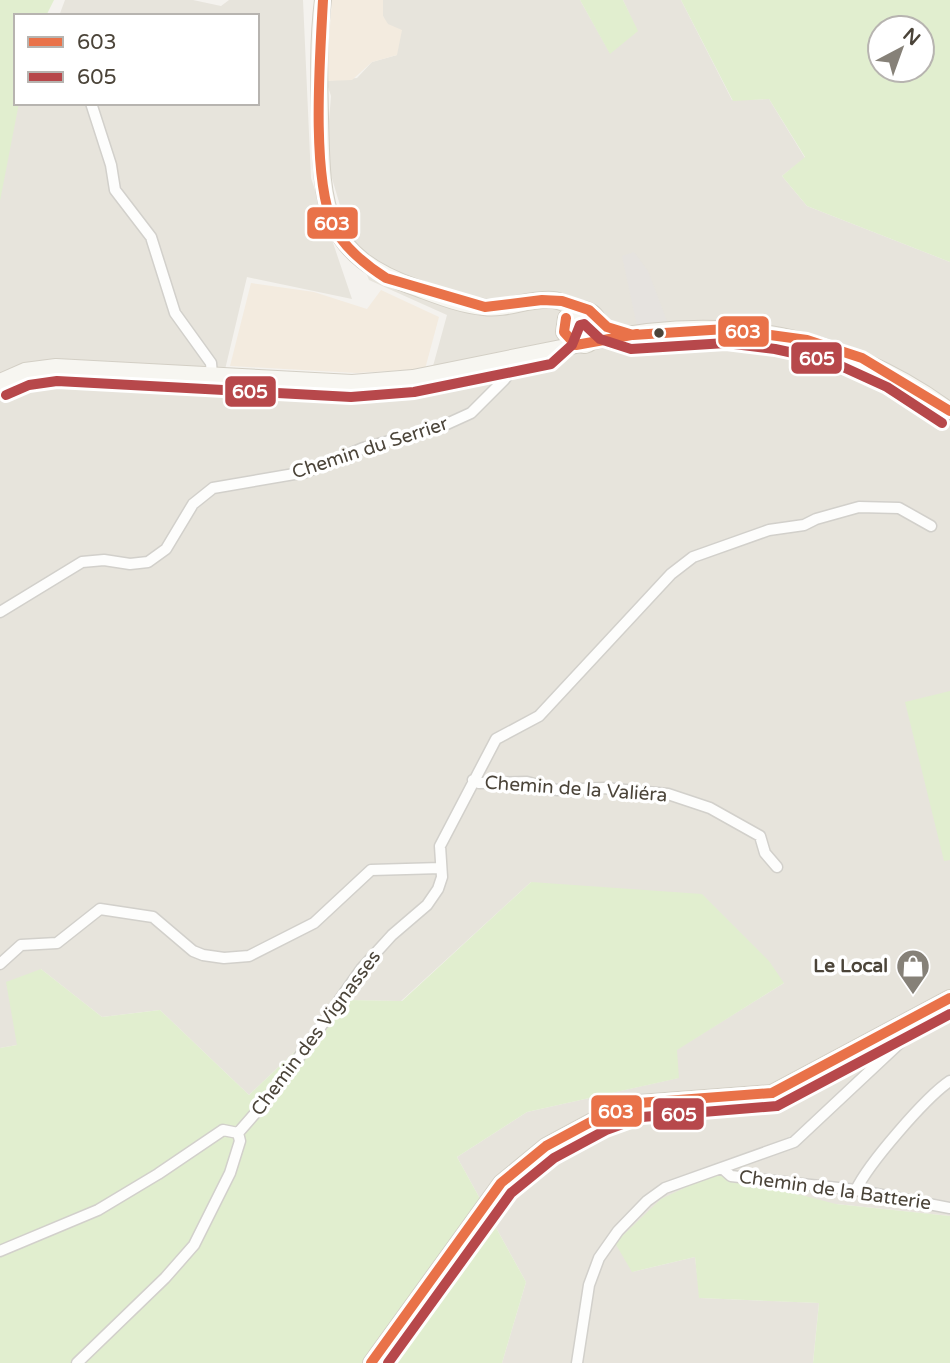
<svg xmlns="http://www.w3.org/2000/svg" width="950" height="1363" viewBox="0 0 950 1363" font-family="'Varela Round',sans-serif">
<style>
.residential{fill:#e7e4dc}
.commercial{fill:#f3ebdf}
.green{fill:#e1eecf;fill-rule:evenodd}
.parking{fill:#e6e3df}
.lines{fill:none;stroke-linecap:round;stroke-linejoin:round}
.street-casing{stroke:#d2d0cb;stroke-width:13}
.secondary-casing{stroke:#d3cfc5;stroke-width:18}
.street{stroke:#fdfdfc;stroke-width:10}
.secondary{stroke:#f7f6f1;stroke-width:16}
.bus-1-casing{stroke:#fff;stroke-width:16}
.bus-2-casing{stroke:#fff;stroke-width:16}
.bus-1{stroke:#e97249;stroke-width:10}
.bus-2{stroke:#b7484b;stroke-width:10}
.bus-dot{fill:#4b4439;stroke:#fff;stroke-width:2.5}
.labels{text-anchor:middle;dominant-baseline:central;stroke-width:7;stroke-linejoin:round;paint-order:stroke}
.street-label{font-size:19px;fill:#4b4439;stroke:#fff}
.poi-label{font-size:19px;font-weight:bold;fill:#4b4439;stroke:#fff;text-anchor:end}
.line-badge{stroke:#fff;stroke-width:2.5}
.badge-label{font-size:19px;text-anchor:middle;font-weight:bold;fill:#fff}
</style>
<rect width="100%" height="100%" fill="#f4f2ee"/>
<!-- residential -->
<path class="residential" d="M65 0H193L221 6 229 0H303L311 178 352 299 247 277 223 378 322 389 427 388 447 315 369 280 344 219 326 158 331 96 326 81 357 78 372 62 397 55 383 16V0H580L610 53 637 31 623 0H681L732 100 769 99 805 158 782 176 807 206 950 262V1216L836 1204 632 1272 695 1257 700 1298 819 1303 813 1363H502L526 1282 457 1157 527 1112 678 1078 676 1050 784 983 531 882 401 1001 349 1000 249 1095 160 1010 102 1017 41 969 17 1045 0 1048V136L16 103H257V16H59Z"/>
<!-- commercial -->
<path class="commercial" d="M332 0H383V16L388 24 402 30 397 55 372 62 352 80 326 81Z
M251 283 314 292 367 309 381 290 439 317 425 369 356 373 230 366Z"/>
<!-- green -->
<path class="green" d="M0 0H54L46 16H16V103H19L0 201Z
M580 0H623L638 31 610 54Z
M681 0H950V262L807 206 782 176 805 157 769 99 733 101ZM880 28H922V70H880Z
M950 691V860L944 861 905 702Z
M531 882 702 894 769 961 784 983 677 1050 679 1078 527 1112 457 1157 526 1282 502 1363H0V1048L17 1045 6 982 41 969 102 1017 160 1010 249 1095 349 1000 402 1001Z
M716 1173 836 1204 950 1216V1363H813L819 1303 699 1298 695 1257 632 1272 615 1243 661 1199Z"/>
<!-- parking -->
<path class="parking" d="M634 252 648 271 668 324 637 326 622 256Z"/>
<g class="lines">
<!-- street casing -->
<g class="street-casing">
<path id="street" d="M91 103 111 165 115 190 151 237 175 313 211 363 212 375
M0 612 82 562 104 560 130 564 148 562 166 549 193 504 213 488 306 472 363 448 438 428 471 413 504 380 507 376 503 361
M473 780 479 783 527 782 557 790 604 788 668 794 710 808 760 836 765 853 777 867
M0 964 21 945 57 943 100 909 153 917 193 951 203 955 224 958 249 956 314 923 371 870 441 868
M722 1168 731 1176 856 1190 950 1208
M856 1190C868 1164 926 1097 950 1081
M0 1251 98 1210 158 1174 223 1130 238 1133
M77 1363 165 1278 194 1245 230 1173 240 1141 238 1133 278 1087 362 968 392 935 427 905 438 889 442 877 440 846 496 739 539 716 671 574 693 557 769 530 804 525 816 519 859 507 899 508 931 526
M577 1363 589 1285 599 1258 618 1231 647 1201 665 1188 794 1142 904 1039 906 1031 903 1024"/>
</g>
<!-- secondary casing -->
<g class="secondary-casing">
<path id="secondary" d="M323 0C318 39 319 78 320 117 322 207 322 255 417 288 439 296 461 305 484 307 507 310 529 298 553 300 564 301 572 308 582 309 604 312 605 339 585 345L572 343 564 332 566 318 578 309
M594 341C724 313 842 332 950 411
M0 382 25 371 56 367 352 383 413 378 576 345
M371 1363 501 1183 546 1146 600 1117 639 1103 772 1093 950 998"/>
</g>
<!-- street -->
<use href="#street" class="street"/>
<!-- secondary -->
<use href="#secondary" class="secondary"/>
<!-- bus-1 casing -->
<g class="bus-1-casing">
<path id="bus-1" d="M323 0C320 57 311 175 333 225 342 246 367 266 386 278L485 307 542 300 562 301 589 310 607 327 633 335 726 329 807 340 862 358 950 411
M566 318 564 332 576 345 637 334
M371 1363 501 1183 546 1146 600 1117 639 1103 772 1093 950 998"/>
</g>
<!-- bus-2 casing -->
<g class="bus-2-casing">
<path id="bus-2" d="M6 395 29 385 57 381 351 397 414 392 551 364 572 345 580 325 584 324 600 339 631 349 726 343 775 349 830 361 887 387 942 423
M388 1363 511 1193 554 1158 606 1130 642 1117 777 1106 950 1014"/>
</g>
<!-- bus-1 -->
<use href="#bus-1" class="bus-1"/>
<!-- bus-2 -->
<use href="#bus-2" class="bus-2"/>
</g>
<!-- icons -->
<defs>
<g id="shop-pin" transform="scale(1.75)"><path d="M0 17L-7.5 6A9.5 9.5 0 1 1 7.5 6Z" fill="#868178" stroke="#fff"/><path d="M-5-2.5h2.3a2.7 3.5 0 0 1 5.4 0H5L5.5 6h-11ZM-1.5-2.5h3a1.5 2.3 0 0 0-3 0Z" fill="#fff"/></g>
</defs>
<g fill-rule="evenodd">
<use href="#shop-pin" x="913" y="966"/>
</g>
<!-- markers -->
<circle class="bus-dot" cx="659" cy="333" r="6"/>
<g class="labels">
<!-- street labels -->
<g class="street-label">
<text transform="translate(370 448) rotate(-18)">Chemin du Serrier</text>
<text transform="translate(576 789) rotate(4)">Chemin de la Valiéra</text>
<text transform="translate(316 1033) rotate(-53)">Chemin des Vignasses</text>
<text transform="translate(835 1190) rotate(8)">Chemin de la Batterie</text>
</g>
<!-- poi labels -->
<g class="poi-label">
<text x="888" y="966">Le Local</text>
</g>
</g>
<g class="line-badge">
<rect x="306" y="206" width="53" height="34" rx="7" fill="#e97249"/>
<rect x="717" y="315" width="53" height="33" rx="7" fill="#e97249"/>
<rect x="790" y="341" width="53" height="34" rx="7" fill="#b7484b"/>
<rect x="224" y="375" width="53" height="33" rx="7" fill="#b7484b"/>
<rect x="590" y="1094" width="53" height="34" rx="7" fill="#e97249"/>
<rect x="652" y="1097" width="53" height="34" rx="7" fill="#b7484b"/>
</g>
<g class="badge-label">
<text x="332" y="230">603</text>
<text x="743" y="338">603</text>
<text x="817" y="365">605</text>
<text x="250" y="398">605</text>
<text x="616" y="1118">603</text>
<text x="679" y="1121">605</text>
</g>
<!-- legend -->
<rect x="14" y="14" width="245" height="91" fill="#ffffff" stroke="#b7b4b0" stroke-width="2"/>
<rect x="28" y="37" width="35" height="10" fill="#e97249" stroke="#b7b4b0" stroke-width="2"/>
<text x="77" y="49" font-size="21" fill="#4b4439">603</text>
<rect x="28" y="72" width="35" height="10" fill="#b7484b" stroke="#b7b4b0" stroke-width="2"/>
<text x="77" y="84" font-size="21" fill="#4b4439">605</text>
<!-- north arrow -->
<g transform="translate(901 49) rotate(41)"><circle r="33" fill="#ffffff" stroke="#b7b4b0" stroke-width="2"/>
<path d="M0-5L12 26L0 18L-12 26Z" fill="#868178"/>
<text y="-10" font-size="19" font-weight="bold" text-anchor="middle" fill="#4b4439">N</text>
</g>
</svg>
